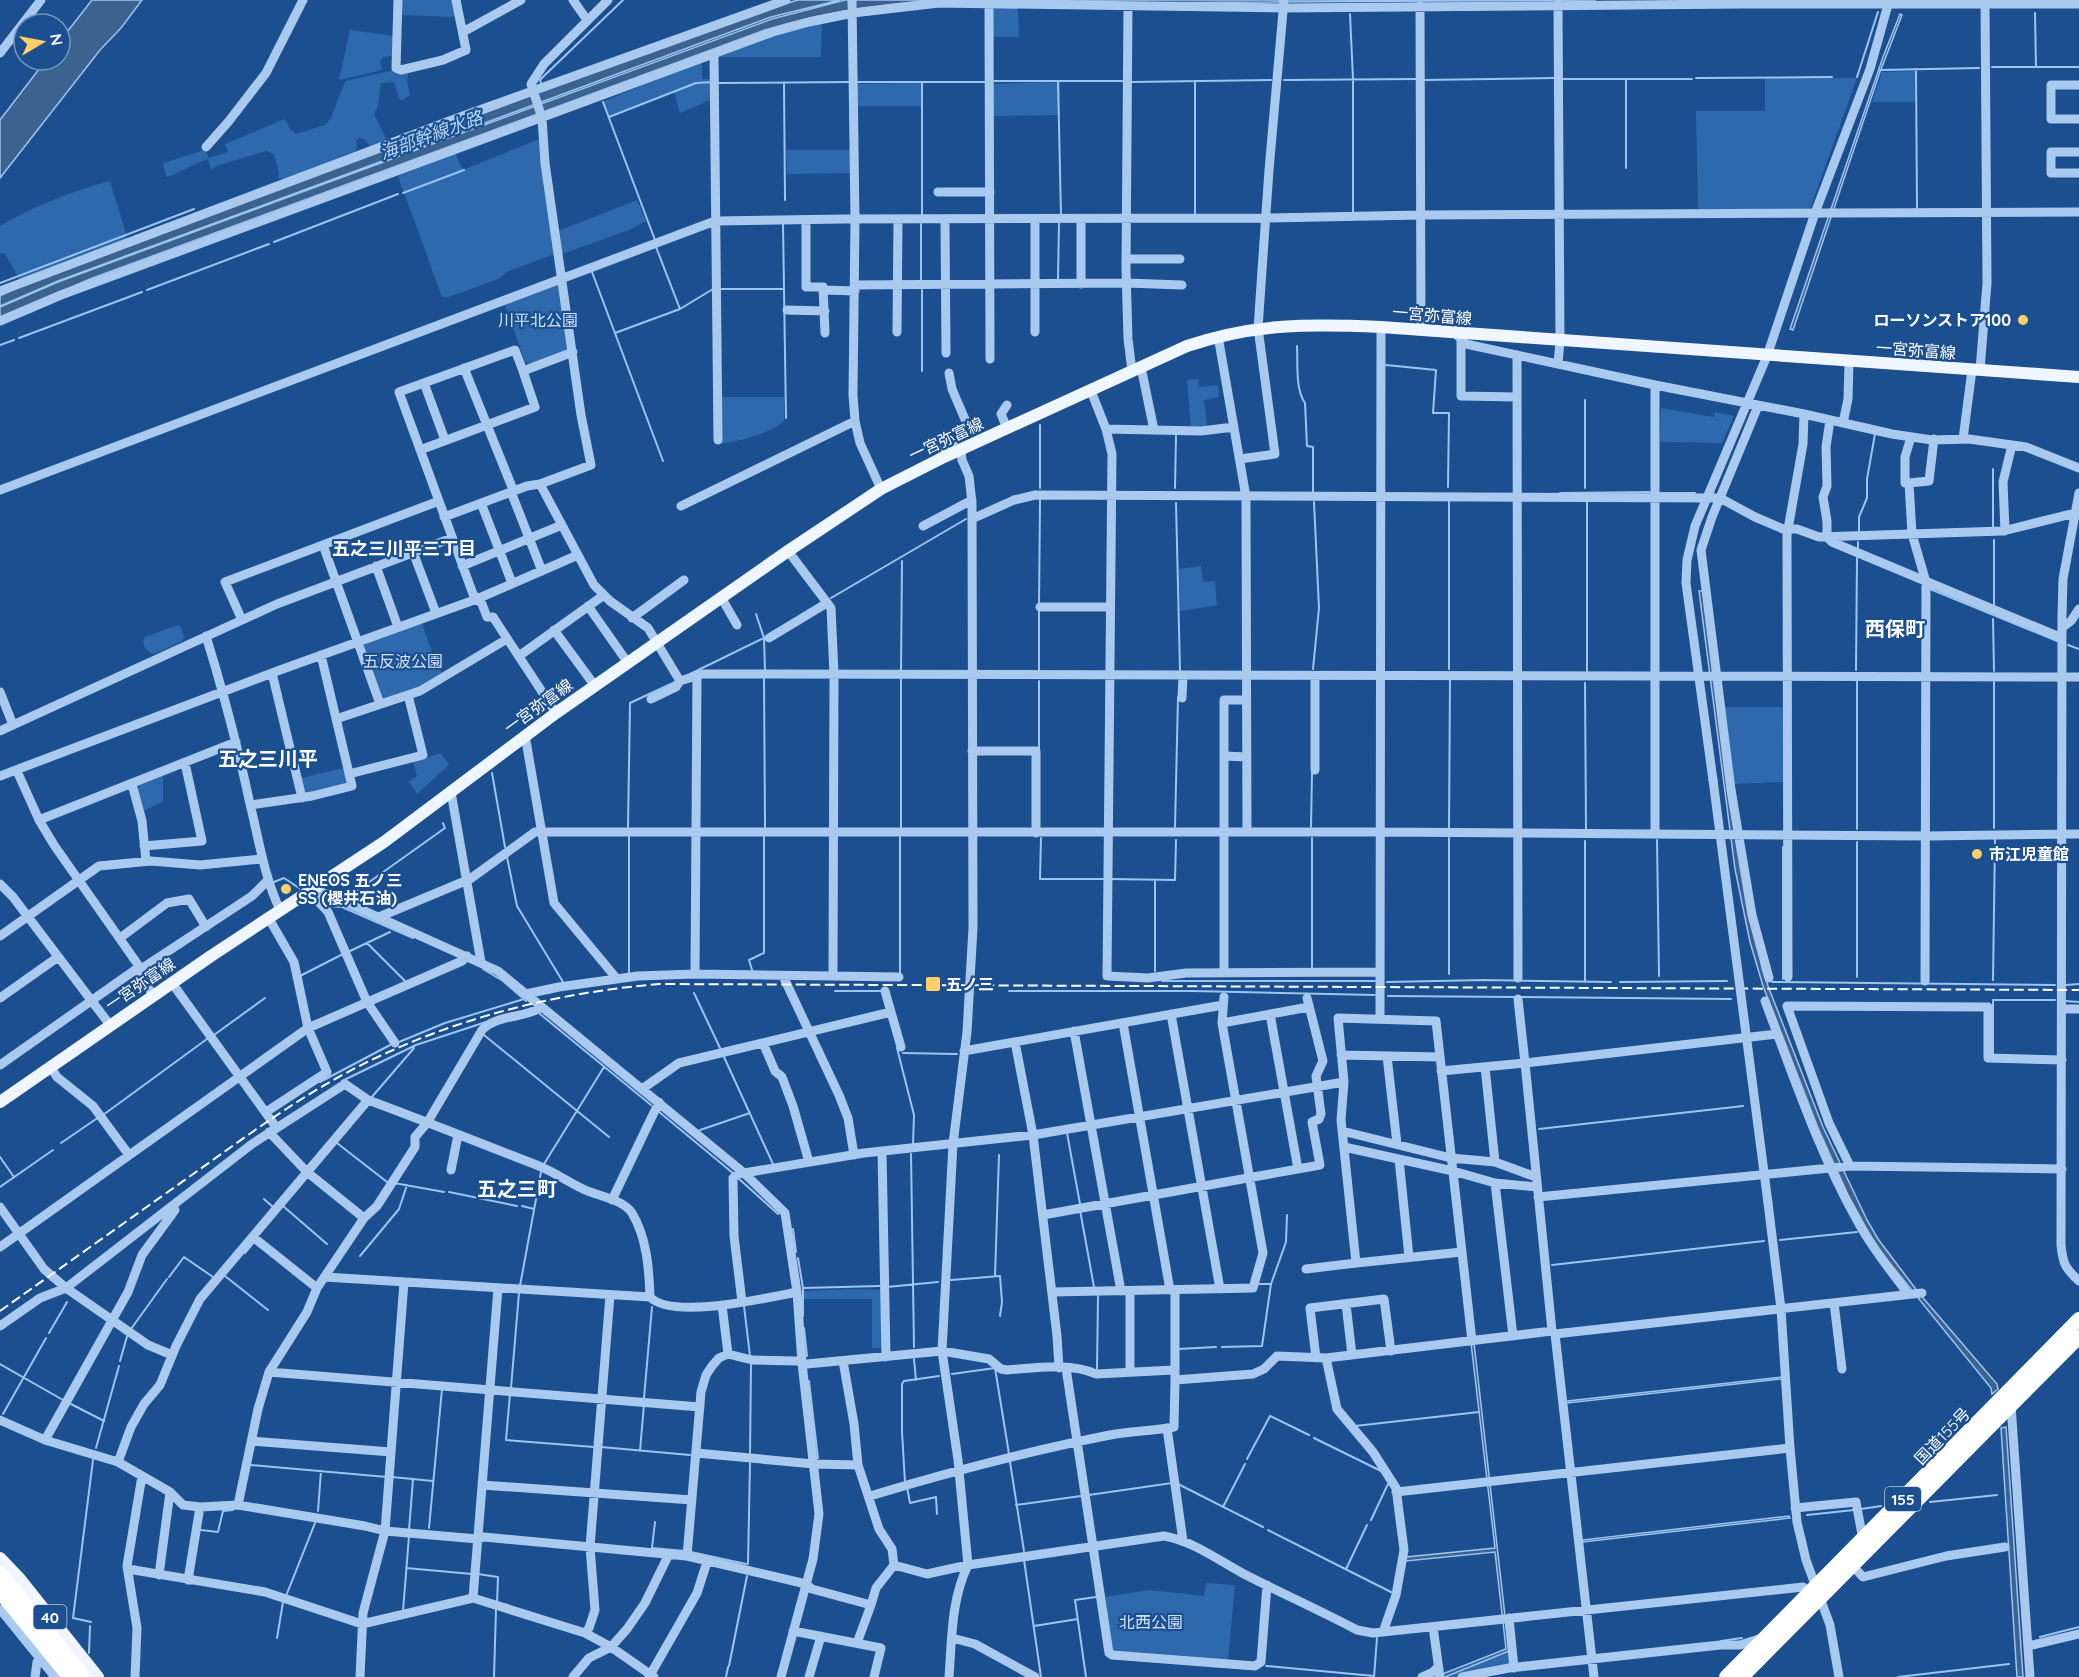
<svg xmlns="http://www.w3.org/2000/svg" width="2079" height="1677" viewBox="0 0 2079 1677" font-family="Quicksand,'Noto Sans JP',sans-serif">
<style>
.green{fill:#2e69ad}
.water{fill:#3c6290;stroke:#9cc4f0;stroke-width:1.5}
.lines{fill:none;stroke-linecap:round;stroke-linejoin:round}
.stream{stroke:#9cc4f0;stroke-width:2}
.minor{stroke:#a9c9ee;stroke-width:9}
.major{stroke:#f0f6ff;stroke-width:12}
.highway{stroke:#fff;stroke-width:14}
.rail{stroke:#fff;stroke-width:2;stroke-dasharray:10 4.5;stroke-linecap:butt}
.minor-bridge{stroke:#a9c9ee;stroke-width:9}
.poi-dot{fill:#ffd166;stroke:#1b4f8f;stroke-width:2}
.labels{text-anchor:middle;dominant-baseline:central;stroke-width:4.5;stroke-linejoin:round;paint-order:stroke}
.shield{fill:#1b4f8f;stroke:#bbcadd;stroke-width:1.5}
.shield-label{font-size:15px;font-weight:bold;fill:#fff}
.street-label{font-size:16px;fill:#fff;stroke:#1b4f8f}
.park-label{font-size:16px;fill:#cfe3fa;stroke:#1b4f8f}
.poi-label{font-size:16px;font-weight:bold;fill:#fff;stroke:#1b4f8f;text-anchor:start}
.water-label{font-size:18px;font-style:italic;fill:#b5d3f5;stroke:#1b4f8f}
.neighbourhood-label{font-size:18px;font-weight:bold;fill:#fff;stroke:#1b4f8f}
.quarter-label{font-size:20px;font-weight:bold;fill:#fff;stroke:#1b4f8f}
</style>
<rect width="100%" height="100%" fill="#1b4f8f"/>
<!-- green -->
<path class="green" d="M400 0H453L456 17 400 15Z
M992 8H1018L1019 37H992Z
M820 24 822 26 821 57H719L779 34Z
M350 30 394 36 396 52 391 56 383 57 380 61 382 70 339 80Z
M702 61V79H715L710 100 680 113 674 92 608 118 602 102Z
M395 70 406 71 408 74 407 82 410 95 403 100 399 99 394 82 381 83C378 95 381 104 374 114L386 138 381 143 370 146 364 139 359 138 356 141 357 148 355 151 285 179 278 178 279 172 274 154 266 151 216 166 211 170 208 159C193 163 182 173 166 177L163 163 205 150 209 158 228 152 225 144 285 119 290 129 296 134 325 125 331 118 345 81Z
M1915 71V102H1872L1882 72Z
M1765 78H1857L1810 209H1698L1696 111H1765Z
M1060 82V115L993 116V84Z
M921 83V106H854V84Z
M542 138 554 254 507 272 498 279 449 297H442L398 176 455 153 463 170Z
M786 150H852L853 173 787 174Z
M110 181 127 237 123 241 20 280 5 254 0 253V226C34 206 72 191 110 181Z
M637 200 646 221 629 230 562 254 558 231Z
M560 284 569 346 567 350 529 364 525 362 505 304Z
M1198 379 1199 387 1218 385 1219 397 1204 400 1207 427 1191 429 1187 380Z
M720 397H784V421C766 435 743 440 721 444Z
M1661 408 1714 417 1715 412 1734 416 1722 443 1660 442Z
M1201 566 1203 582 1215 581 1217 605 1180 611 1179 569Z
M422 623 435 661 443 674 418 688 384 699 381 697 364 646 366 642Z
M178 625 181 627 184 637 182 641 154 654C147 652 144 648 143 641L145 637Z
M1725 707H1783V782L1734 784Z
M441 753 449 765 417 794 409 782 417 776 413 762Z
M344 768 347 782 345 785 309 793 305 792 301 778Z
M163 776V801L144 811 138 789 140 785Z
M853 1289 882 1290 884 1348H872V1299H804V1291Z
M1206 1583 1235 1585 1228 1660 1114 1652 1111 1648 1103 1597 1150 1590 1204 1596Z
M1509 1651 1512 1666 1457 1677H1445Z"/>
<!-- water -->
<path class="water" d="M92 0H142L121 28 100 50 0 178V120L46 60H60V41Z
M798 0H840L771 17 58 281 0 306V296L12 290 631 58 767 9Z
M845 0H936C877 5 822 12 765 30L90 279 0 318V307L58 282 772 19Z
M1010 0H1596L1122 3Z
M1900 14 1902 15 1880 72 1793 330 1790 329 1883 57Z
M1699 591H1704L1762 968 1768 986 1823 1127 1867 1220 1878 1239 1918 1292 1997 1384 1998 1389 1992 1394 1991 1388 1876 1246 1848 1195 1818 1128 1763 986 1750 942 1735 869Z
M1471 1343H1474L1509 1651 1445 1677H1435L1506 1649 1495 1552 1406 1561V1557L1495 1548Z
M1782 1377 1781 1379 1568 1403V1401Z
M2006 1427 2023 1677H2017L2001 1428Z
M1789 1516 1790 1518 1583 1542 1582 1540Z"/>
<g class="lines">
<!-- stream -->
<path class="stream" d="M2035 13 2036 67
M1350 14 1353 79V212
M1992 67H2079
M1916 69 1917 209
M1880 70 1979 68
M1857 77 1878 12
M1696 78 1832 77
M1560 79H1692
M1626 79V168
M1284 80 1417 79
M1423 80 1555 78
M993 81H1124
M1058 81 1061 215
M1195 81V214
M856 82H985
M922 82V216
M1132 82 1271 80
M541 83 540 80 546 74 623 0
M718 83 851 82
M784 83 785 200
M603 102 655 240
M609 117 696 83 713 82
M403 193 464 170
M783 224 786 418
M921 224V280
M274 242 398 194
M656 247 680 309
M592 272 663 461
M1058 279 1059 223
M0 283 194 209
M720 289H784
M147 290 269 244
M615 333 680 309 713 289
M19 338 142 292
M0 345 14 340
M1297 346C1298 363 1295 389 1305 403L1307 446 1313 447V493
M1386 365 1436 370 1433 413H1449L1448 487
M922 371V290
M1585 400V488
M1993 469V527
M1040 488V425
M1175 488 1176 436
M1560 493 1650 492
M1659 493H1695
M1449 501V669
M1176 503 1180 670
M1859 531V517L1867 498V479L1875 434
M1994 540V606
M1858 551V542
M1930 589 2057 641
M831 598 966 519
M1039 605 1040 500
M756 614 764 638 765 671
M1993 619 1994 671
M2068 645 2079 649
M1313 669 1319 608 1314 502
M901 670 902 561
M1856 670 1857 557
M1039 671V611
M1587 672V500
M690 674 766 637
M764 678 765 828
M901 679V829
M1994 682V828
M1585 683 1586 829
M1039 750V681
M492 773 505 847
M628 827 630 703 675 682
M1175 827 1178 697
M1311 827 1312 773
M1449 829 1450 679
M1857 829V681
M629 836V974
M1041 838 1040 879H1103
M1657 840 1659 976
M507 857 517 906 563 982
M1110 879 1175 880 1176 840
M274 882 284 878 299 888
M350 900 358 890 445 828 443 823
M328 906 342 907 413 938
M367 943 406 982
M350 951 390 932
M483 969 503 981 526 1001
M1312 969V838
M1155 971V880
M753 973 749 960 764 953V836
M900 974V837
M1449 974V838
M300 976 343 954
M1857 977V842
M1783 979V847
M1993 980 1995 840
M1162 981H1375
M1387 982 1484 980 1611 982
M1585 982V841
M1620 982 1727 981
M1772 982 2055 985
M2066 985 2079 984
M835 991H883
M1009 991H1192L1375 995
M694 993 721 1050
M1388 996 1515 997
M1521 997 1731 999
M2065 1001 2079 1002
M540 1014 651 1105
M214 1035 265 998
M484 1035 609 1137
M399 1042 445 1023 524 999
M897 1048 914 1115 913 1145
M903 1053 957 1054
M1993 1056V1000H2055
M724 1057 773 1164
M342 1081 416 1045 486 1022
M320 1082 392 1044
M371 1098 414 1048
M658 1111 734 1174
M103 1115 207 1039
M1539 1129 1743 1106
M700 1130 750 1113
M1067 1133 1080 1204
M61 1143 99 1117
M337 1143 387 1182
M911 1154 914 1347
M0 1157 14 1177
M544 1164 604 1067
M738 1178 778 1214
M394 1183 444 1192
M0 1187 53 1150
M449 1192 517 1206
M264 1199 273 1207
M283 1206 327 1244
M522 1206 534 1209
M1080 1210 1094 1287
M793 1229 796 1252
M1780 1240 1857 1232
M245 1253 254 1242
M360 1256 399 1209 407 1185
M798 1258 803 1288
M1552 1265 1764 1241
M225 1276 268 1310
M995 1276 999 1155
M169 1277 184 1257 213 1277
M951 1280 1000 1276 1002 1302 1000 1316
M1258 1284H1271
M520 1286 541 1172
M887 1287 938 1282
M744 1306 750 1356
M803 1316V1288L880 1286
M804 1328 807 1356
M131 1329 167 1279
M49 1333 67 1302
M1222 1347 1262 1346 1271 1284 1286 1242 1287 1215
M1178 1349 1216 1347
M914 1359 916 1380
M120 1361 128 1333
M0 1364 63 1400
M1097 1369 1098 1296
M952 1374 995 1368 1009 1454
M809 1381 818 1458
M511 1388 519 1293
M510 1394 506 1440 594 1447
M644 1398 652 1307
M69 1403 104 1421
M3 1414 46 1338
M1355 1426 1479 1412
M1314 1438 1381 1471
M601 1447 690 1455
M96 1448 119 1366
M640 1451 644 1404
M750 1455 751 1365
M1247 1459 1270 1416 1309 1435
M1010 1462 1024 1551
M250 1465 387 1477
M392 1477 433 1481
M905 1482 902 1432V1384L904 1381 939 1376
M1178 1484 1263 1527
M907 1487 910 1503 936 1497 937 1514
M1089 1495 1172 1483
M1930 1502 1997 1495
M1016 1505 1081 1496
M1223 1507 1245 1464
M1861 1509 1881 1506
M318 1511 321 1471
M1807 1515 1854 1510
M1371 1520 1388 1484
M655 1522 652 1548 685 1551
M429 1528 442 1389
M201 1530 218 1532 223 1511 233 1510
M409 1530 413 1479
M1268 1530 1393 1593
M691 1552 746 1564
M1024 1560 1041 1677
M748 1564 750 1463
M406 1568 472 1574
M1346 1569 1367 1525
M478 1574 498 1577 497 1604
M286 1596 315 1523
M403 1611 409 1536
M91 1622 73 1618 93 1460
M1034 1626 1078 1619
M2040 1637 2079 1627
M277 1638 283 1602
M1721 1641 1742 1638
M89 1653 90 1626
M729 1666 747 1576
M1266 1666 1374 1676
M494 1677 496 1609
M726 1677 728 1667
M1086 1677 1075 1600 1096 1597
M1374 1677 1377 1638
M1898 1677 2009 1664"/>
<!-- minor -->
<path class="minor" d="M398 0 396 68 401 70 443 60 466 50 456 0
M573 0 587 20
M608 0 544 64 531 84 542 118 545 163 581 415 591 465 540 484 594 585 610 601 648 628 680 681 702 674H764L2079 677
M852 0 855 220 853 395 855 421 860 443 881 489
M989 4 990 359
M1128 6 1126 269 1128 339 1132 371
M1420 6 1421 330
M463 32 521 0
M0 53 41 0
M714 54 718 440
M2079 85H2051V119H2079
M206 147 229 121 266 73 303 0
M2079 152H2051V173H2079
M938 192H990
M1081 219V284
M806 220V287H823L825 333
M945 220 946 353
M1035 220V332
M1126 259H1180
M855 285 1127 283 1182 285
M824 290 855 291
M0 291 460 117 786 0
M787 310 825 311
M0 321 61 295 773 32 809 22 853 13 939 3 1283 8 1742 4H2079
M897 332 898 220
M1455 333 1466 344 1655 385 1804 414 1892 434 1932 440 1969 439 2026 447 2079 468
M1218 336 1246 497 1247 832
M1461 339V396L1517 397
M1517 355 1518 978
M1558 364 1560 341 1558 5
M1141 367 1154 430
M464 368 512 487 513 497 542 571
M1980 370 1987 283 1985 0
M424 383 445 440
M1655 385V833
M1091 391 1106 429 1112 454 1107 976 1148 978 1186 973 1380 972
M1007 405 1001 414 1007 428
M1758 406 1712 517 1701 550 1731 790 1752 915 1769 978
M1830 420 1826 447 1827 486 1823 497 1827 521V537L1832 542 2062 638
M1843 423 1848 399 1849 362
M1106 429 1201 431 1234 427
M1911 437 1905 457V483H1909L1912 534 1926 582 1925 981
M1963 439 1972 370
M420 450 535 407 523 371
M944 457 941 448C951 442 967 437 967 424L952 389 949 373
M1240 459 1275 454 1258 328 1269 170 1284 0
M1909 483 1929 481 1934 439
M0 490 715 221 844 219 1265 218 1421 215 2079 212
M2079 493 2063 579 2062 615 2061 1245C2063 1264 2065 1268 2079 1281
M481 503 512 583
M681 506 855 421
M444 517 527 486 540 484
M972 519 1014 500 1035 495 1720 498 1755 517 1783 529H1797L1819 537 2003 531 2079 512
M923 526 972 500
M2005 531 2003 482 2012 445
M323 545 380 704
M788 551 831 608 834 674 833 976
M413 552 436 613
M376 566 398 627
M462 566 562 525
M721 597 737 625
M588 606 628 663
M1040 607H1110
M632 618 684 580
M242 620 225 582 439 501
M2063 627 2071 621 2079 609
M554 630 595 686
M206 636C223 691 238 748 250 804 259 840 264 876 280 910
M769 638 827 603
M519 656 604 595
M272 673 302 798
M0 692 13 725
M1182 698 1183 676
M651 699 676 687 680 681
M556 713 493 617H487L482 604 473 594 399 392 515 350 523 371 573 352
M336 719 420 691 507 639
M0 731 277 604 452 538
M525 735 554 903 617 979
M972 751H1036V833
M1224 756 1247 757
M1315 770V676
M17 771 39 820 54 845 141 969
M349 774 423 755 408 695
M0 776 280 670 477 599 578 555
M1713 780 1686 583 1687 560 1695 526 1767 356 1815 213 1870 69 1889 1
M132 784 142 821 146 861
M451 792 481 962
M251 805 312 796 352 786 321 655
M39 820 236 742
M144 846 202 841 185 763
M0 884 13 897 110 1025
M379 917 470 879 535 832H1381L1926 836 2079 834
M0 936 99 866 151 861 200 865 262 859
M120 938 167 903 189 899 206 927
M138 971 153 995
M1224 973V700H1246
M695 974 697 676
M783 976 839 1095 848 1118 854 1155
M1788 977 1787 535 1803 444 1804 414
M172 983 276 1127
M885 991 901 1047
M526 994 559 987 638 976 695 974 899 977
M0 998 58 957
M1518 999 1525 1063 1777 1034
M1765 1001C1793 1075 1819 1153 1858 1222 1872 1248 1891 1271 1908 1294
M2062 1009H2079
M1171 1014 1220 1289
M1270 1014 1298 1169
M1380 1019 1381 327
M1123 1023 1170 1290
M1222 1023 1309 1007
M1074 1031 1121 1291
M1015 1042 1033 1135 1057 1336 1059 1368
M395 1043 367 1002 328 912 309 892 323 893 336 898 498 971 744 1173 785 1213 797 1292 802 1363 819 1514 813 1559 781 1677
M763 1043 775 1071 782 1077 793 1106 809 1162
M964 1051 1223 1005
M1341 1055 1440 1057
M1387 1056 1397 1144
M0 1065 135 970 138 971 252 896 268 880
M50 1066 57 1077 93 1106 129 1155
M1485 1067 1495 1162
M1441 1071 1525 1063 1552 1331 1555 1334 1594 1677
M642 1089 679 1063 891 1012
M266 1112 327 1072 308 1028 294 962 268 917
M1342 1131 1451 1158 1495 1162 1536 1177
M269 1132 307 1172 364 1218
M1344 1147 1453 1171 1495 1183 1537 1187
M882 1151 886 1357
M1399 1159 1409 1257
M1850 1166 1829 1123 1787 1006 1988 1007V1058L2062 1060
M451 1170 458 1135
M1495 1183 1513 1336
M1538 1197 1850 1166 2062 1169
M612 1200 659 1102
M1768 1203 1781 1309 1790 1448 1797 1522 1806 1560 1830 1625 1839 1677
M0 1207 44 1269 66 1288 148 1345 172 1355
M1043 1215 1320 1165 1312 1122 1319 1119 1321 1114 1316 1076 1323 1061 1307 998
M253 1237 317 1288
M0 1247 308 1028 462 961 467 956
M1462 1252 1356 1263 1341 1120 1344 1082 1338 1018 1436 1021 1472 1341
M1306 1269 1356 1263
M325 1277 650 1297C672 1320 766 1298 797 1292
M1175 1290V1380L1253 1374 1264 1369 1277 1356 1326 1358 1552 1331
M1052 1292 1253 1288 1263 1253 1222 1023 1224 997
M742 1302 734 1236 733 1178 738 1174 864 1153 1033 1135 1344 1082
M1834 1303 1842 1369
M1346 1304 1352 1355
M722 1305 728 1354
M0 1326 40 1298 66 1288 252 1144 345 1084 368 1100C425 1121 482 1144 539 1166 554 1172 568 1182 583 1189 597 1196 623 1199 632 1213 647 1238 649 1269 650 1297
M1555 1334 1922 1293
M1316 1358 1310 1308 1384 1299 1391 1351
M1326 1358 1337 1409 1373 1452 1396 1488 1404 1550 1396 1595 1383 1632
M843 1361 854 1424 858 1465 879 1529 892 1549 894 1565
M1066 1368 1109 1653 1112 1655 1255 1666 1261 1662 1267 1585
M1130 1371V1291
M269 1372 700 1407
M2011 1405 2030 1677
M0 1420 45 1440 118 1462 170 1492 183 1505 200 1507 238 1505 365 1526 385 1531 478 1539 484 1537 687 1556 806 1584 812 1589 871 1605 876 1588 894 1565 927 1574 968 1565 1164 1536C1193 1541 1218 1560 1244 1574 1281 1593 1319 1610 1357 1630L1373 1633 1803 1587 1809 1592
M1167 1428 1183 1541
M45 1440 128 1292 142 1255 175 1210
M252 1441 391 1452
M696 1453 814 1464 858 1465
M118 1462 131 1427 144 1404 160 1385 176 1346 200 1299 368 1100
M482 1485 692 1500
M1396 1492 1790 1448
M870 1496C949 1472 1029 1451 1110 1435 1131 1431 1153 1431 1174 1427L1175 1380
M238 1505 258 1409 269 1372 307 1312 317 1288 364 1218 377 1206 415 1147V1137L427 1123 482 1030C497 1014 524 1019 542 1007
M1795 1508 1856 1502 1863 1540
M687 1556 701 1392 706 1375 712 1366 719 1358 728 1354 752 1360 797 1361 807 1364 942 1351 989 1359 1001 1369 1007 1370C1035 1368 1069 1362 1096 1374L1174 1370
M1852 1565 1863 1577 1946 1556 2005 1547
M128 1569 265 1592 362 1624 473 1598 585 1633 611 1647 654 1677
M159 1575 170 1492
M188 1580 200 1507
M473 1598 498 1288
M0 1609 55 1677
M1509 1618 1514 1668
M1433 1627 1440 1677
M793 1631 881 1648 874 1677
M585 1633 589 1628 595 1610 590 1547 610 1295
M952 1638 975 1644 1035 1677
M857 1643 871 1605
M2028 1646 2079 1634
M35 1677 37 1662 40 1658
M135 1677 137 1628 127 1566 142 1476
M360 1677 363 1613 385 1531 404 1282
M573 1677 589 1658 611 1647 627 1629 645 1603 669 1554
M649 1677 697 1593 707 1562
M809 1677 821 1636
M949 1677C952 1638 951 1600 968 1565L958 1460 942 1351 953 1144 967 1032 973 928 972 503 969 476 962 460 961 450
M1422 1677 1433 1672 1438 1667
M1462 1677 1509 1668 1720 1645H1740L1762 1638"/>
<!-- major -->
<path class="major" d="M0 1102 211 956 384 842 556 713 788 551 881 489 944 457 1187 346C1255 323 1310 324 1381 327L2079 377
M0 1558 20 1579 98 1677"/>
<!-- highway -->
<path class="highway" d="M0 1574 42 1623 83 1677
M0 1592 69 1677
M1726 1677 2079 1319
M1742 1677 2079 1337"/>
<!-- rail -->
<path class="rail" d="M0 1311C65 1265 131 1218 196 1172 255 1130 314 1086 380 1056 467 1015 563 992 659 984L2079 990"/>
<!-- minor-bridge -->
<path class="minor-bridge" d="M1713 780 1768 1203"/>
</g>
<!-- markers -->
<g class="poi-dot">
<circle cx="2023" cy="320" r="6"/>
<circle cx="1977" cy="854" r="6"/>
<circle cx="286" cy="889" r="6"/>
<rect x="925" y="976" width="16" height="16" rx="3"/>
</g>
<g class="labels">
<!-- shield labels -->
<g class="shield">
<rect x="1885" y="1487" width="36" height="24" rx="4.5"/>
<rect x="33.5" y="1605" width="33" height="24" rx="4.5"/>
</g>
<g class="shield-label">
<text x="1903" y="1499">155</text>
<text x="50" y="1617">40</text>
</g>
<!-- street labels -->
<g class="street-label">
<text transform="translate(1432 315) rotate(5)">一宮弥富線</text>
<text transform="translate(1916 350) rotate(4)">一宮弥富線</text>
<text transform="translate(946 439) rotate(-25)">一宮弥富線</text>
<text transform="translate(538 706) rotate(-36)">一宮弥富線</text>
<text transform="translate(140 984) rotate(-34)">一宮弥富線</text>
<text transform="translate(1942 1436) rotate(-46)">国道155号</text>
</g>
<!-- park labels -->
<g class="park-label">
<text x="538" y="320">川平北公園</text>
<text x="403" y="661">五反波公園</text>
<text x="1151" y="1622">北西公園</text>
</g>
<!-- poi labels -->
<g class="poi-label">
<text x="2011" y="320" text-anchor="end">ローソンストア100</text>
<text x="1989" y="854">市江児童館</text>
<text x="298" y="880">ENEOS 五ノ三<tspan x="298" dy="18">SS (櫻井石油)</tspan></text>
<text x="946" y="984">五ノ三</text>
</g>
<!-- water labels -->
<g class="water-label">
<text transform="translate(431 135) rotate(-20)">海部幹線水路</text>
</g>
<!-- neighbourhood labels -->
<g class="neighbourhood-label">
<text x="404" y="548">五之三川平三丁目</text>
</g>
<!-- quarter labels -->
<g class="quarter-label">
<text x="1895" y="628">西保町</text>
<text x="268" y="758">五之三川平</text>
<text x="517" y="1188">五之三町</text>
</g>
</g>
<!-- north arrow -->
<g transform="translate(42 42) rotate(80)"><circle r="28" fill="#1b4f8f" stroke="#7695bc" stroke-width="1.5"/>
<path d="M0-4.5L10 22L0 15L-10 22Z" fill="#ffd166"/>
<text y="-9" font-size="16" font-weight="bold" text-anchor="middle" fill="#ffffff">N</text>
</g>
</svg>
